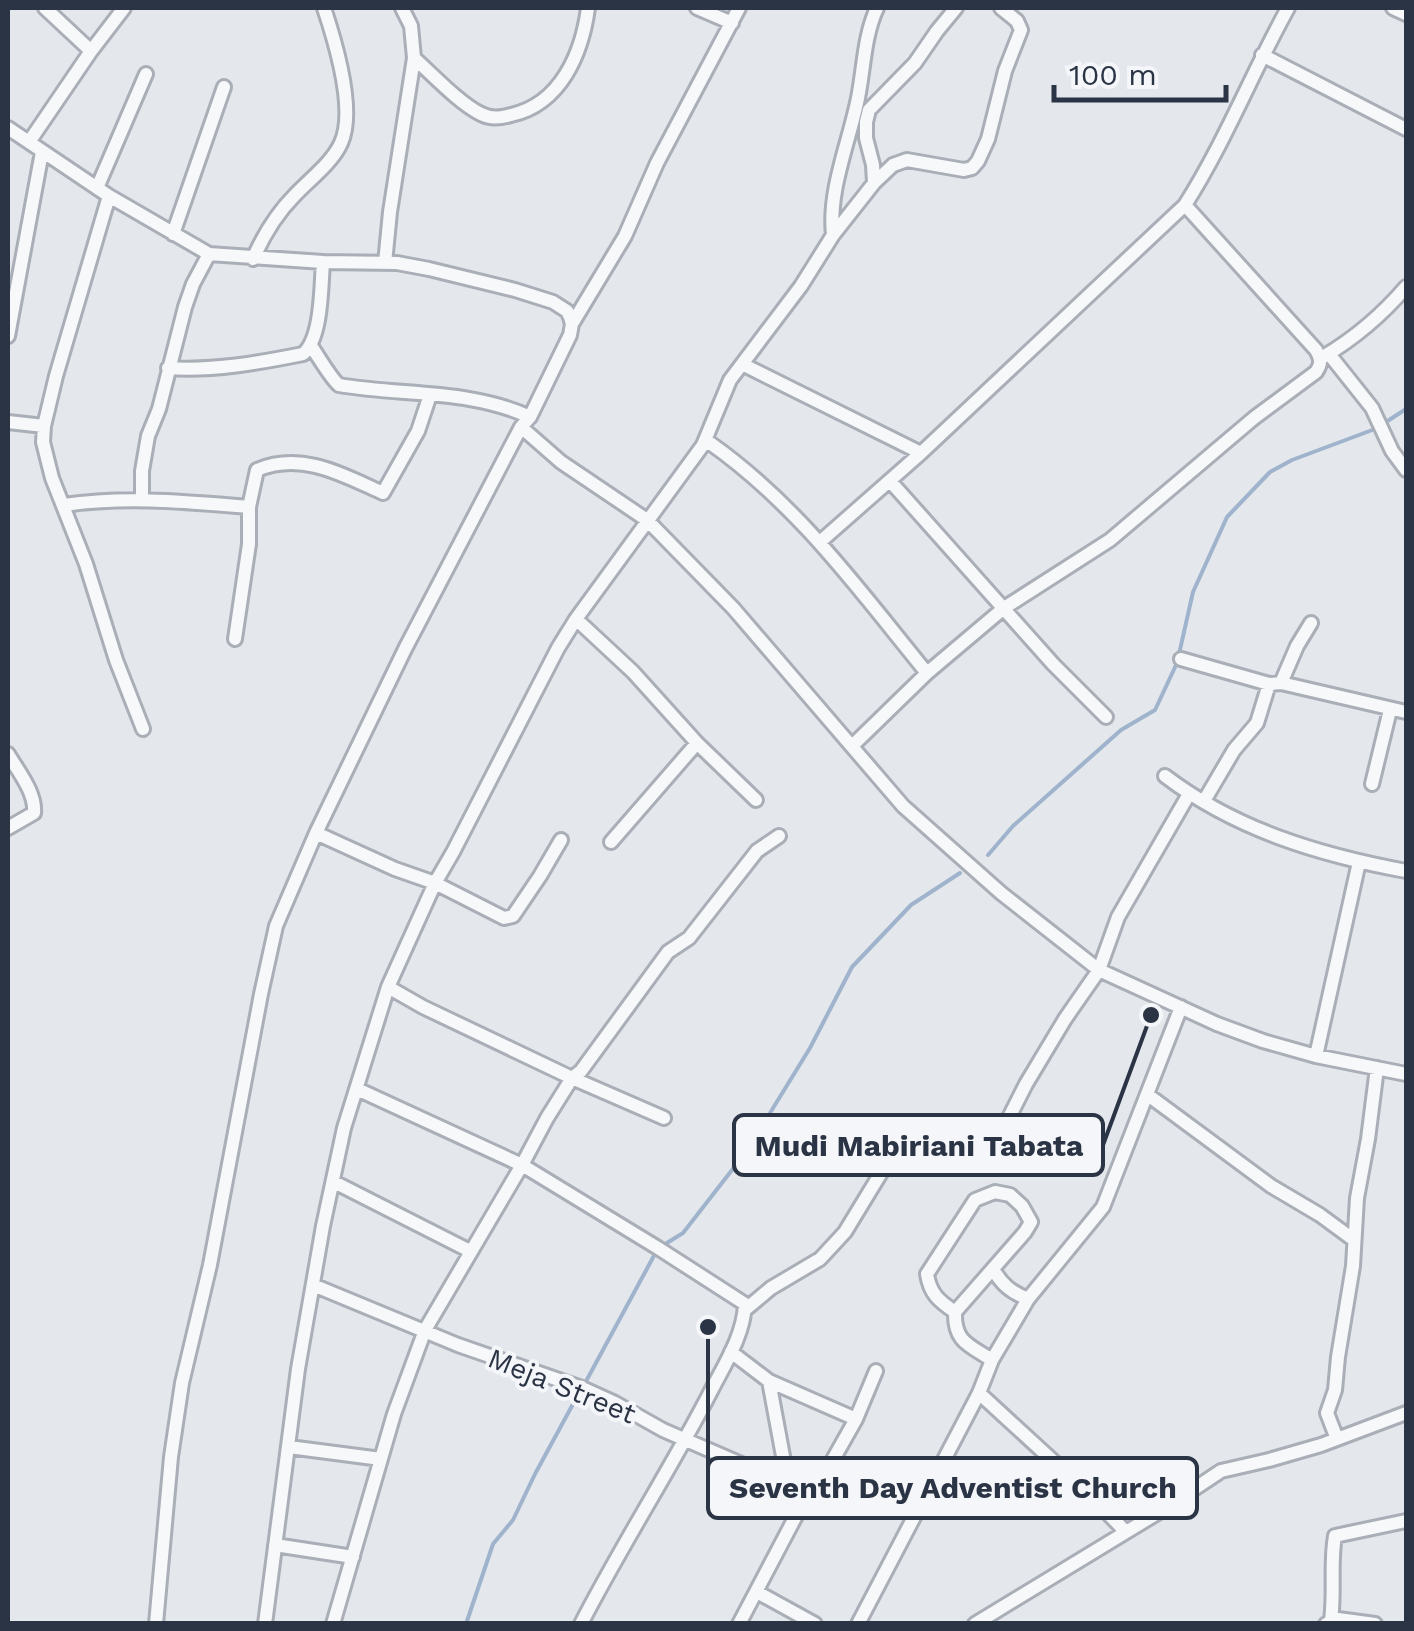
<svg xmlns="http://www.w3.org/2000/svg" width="1414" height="1631" viewBox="0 0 1414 1631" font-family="'Work Sans',sans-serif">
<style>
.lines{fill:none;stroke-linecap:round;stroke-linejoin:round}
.stream{stroke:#9fb4cc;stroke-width:4}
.minor-casing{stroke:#a9aeb7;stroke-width:18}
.minor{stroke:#f7f8fa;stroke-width:12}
.labels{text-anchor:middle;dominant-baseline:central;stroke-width:8;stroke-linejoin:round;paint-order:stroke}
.street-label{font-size:28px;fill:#2b3445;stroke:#f4f6f9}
.leader{fill:none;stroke:#2b3445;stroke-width:4}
.callout-dot{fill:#2b3445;stroke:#f4f6f9;stroke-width:4}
.callout{fill:#f4f6f9;stroke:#2b3445;stroke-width:4}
.callout-label{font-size:30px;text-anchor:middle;font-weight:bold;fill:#2b3445}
</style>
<rect width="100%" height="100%" fill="#e4e7ec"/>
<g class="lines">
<!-- stream -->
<path class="stream" d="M1383 424 1406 409
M988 855 1013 826 1121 730 1155 710 1177 663 1193 592 1227 517 1270 472 1292 460 1375 429
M662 1246 683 1233 746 1152 810 1048 852 967 911 905 960 873
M584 1385 656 1252
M466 1624 493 1544 513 1520 535 1474 579 1393"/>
<!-- minor casing -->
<g class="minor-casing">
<path id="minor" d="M45 8 91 51
M697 8 732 23
M1393 8 1406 14
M1262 55 1406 129
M414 58C432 74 460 104 481 114 491 119 500 118 511 115 561 104 582 53 588 8
M8 128 109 196 209 254 323 262 397 263 429 269 515 290 553 302 567 311 570 317 572 324 570 335 530 417 521 427 405 649 316 833 276 926 261 994 210 1265 182 1383 171 1457 156 1624
M29 142 91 51 124 8
M874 183 873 165 866 138V122L869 110 915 63 937 31 956 8
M97 188 146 74
M109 196 56 376 44 426 43 442 52 478 86 564 116 660 143 729
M173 234 224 87
M833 235C828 190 849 143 858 98 864 68 864 36 877 8
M253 259C264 234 276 214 295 195 310 179 332 163 341 143 356 110 335 41 324 8
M385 263 390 212 414 58 411 26 402 8
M572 324 625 236 657 163 739 8
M8 336 42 152
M311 346C318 356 332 380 339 385 403 396 470 389 530 417
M1329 354 1372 408 1392 451 1406 470
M1323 357C1355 338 1382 315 1406 287
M742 364 921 453
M168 368C214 371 258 363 303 354 322 338 321 287 323 262
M8 422 44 426
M521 427 561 462 647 520 733 608 903 806 1001 893 1099 970 1217 1024 1263 1041 1316 1056 1406 1074
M703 445 730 380 801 286 833 235 874 183 893 165 907 160 964 170 972 168 978 161 988 139 1005 71 1021 30 1017 21 1001 8
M890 481 1053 664 1106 717
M142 500V471L148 436 159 409 185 307 193 284 209 254
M64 505C126 496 187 502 249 507
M821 541 921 453 1185 205C1225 142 1252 73 1288 8
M576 619 633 672 697 743 756 800
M235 639 249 544V507L257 470C302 451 343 475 383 493L418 431 430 395
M1181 659 1269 684
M1281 683 1297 646 1311 623
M852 746 927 673 1004 608 1110 540 1254 418 1316 372C1322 363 1321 359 1316 350L1185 205
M8 754C18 771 36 793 34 813L8 828
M1165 776C1236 830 1320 855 1406 871
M1372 784 1390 710
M1204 801 1234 750 1257 723 1269 684 1281 683 1406 712
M316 833 395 869 435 883 504 918 513 916 540 876 561 840
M611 842 697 743
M388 987 423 1007 572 1078 664 1118
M1316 1056 1359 862
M357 1089 522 1165 658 1248 745 1304C744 1334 725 1364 712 1389 671 1469 622 1544 581 1624
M1148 1095 1271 1186 1320 1215 1354 1240
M990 1155 1026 1084 1065 1019 1099 970 1118 917 1189 794
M334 1182 470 1251
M993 1269C1002 1285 1011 1292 1028 1299
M313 1285 458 1345 582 1388 615 1403 663 1430 808 1493
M746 1309 771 1288 820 1259 845 1232 890 1158
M955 1312C939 1301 930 1294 927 1274L975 1200 995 1192 1010 1195 1022 1206 1031 1222 1025 1232 955 1312C954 1342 969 1345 992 1360
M731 1352 769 1381 788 1483
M769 1381 856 1419
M979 1393 1089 1494 1126 1532
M1337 1439 1327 1413 1335 1390 1338 1357 1353 1266 1357 1198 1368 1139 1377 1068
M289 1447 381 1459
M275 1545 353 1557
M757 1592 815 1624
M1331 1620C1335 1592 1330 1564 1335 1536L1406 1521
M265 1624 298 1369 323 1226 344 1128 388 987 435 883 453 852 558 648 576 619 703 445 710 443C799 506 859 590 927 673
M333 1624 394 1414 425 1330 522 1165 547 1118 572 1078 581 1071 668 952 689 938 757 851 779 836
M739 1624 808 1493 826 1472 856 1419 876 1371
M858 1624 979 1393 992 1360 1028 1299 1103 1207 1181 1007
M975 1624 1164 1509 1221 1471 1269 1460 1321 1445 1406 1413
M1326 1624 1338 1619 1375 1624"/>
</g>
<!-- minor -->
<use href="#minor" class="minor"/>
</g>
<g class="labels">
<!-- street labels -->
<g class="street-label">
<text transform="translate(562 1386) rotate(22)">Meja Street</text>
</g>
</g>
<!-- callouts -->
<path class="leader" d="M1151 1015L1103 1145M708 1327L708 1488"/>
<g class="callout-dot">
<circle cx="1151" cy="1015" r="10"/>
<circle cx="708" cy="1327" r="10"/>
</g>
<g class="callout">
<rect x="734" y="1115" width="369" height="60" rx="10"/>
<rect x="708" y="1458" width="489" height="60" rx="10"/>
</g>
<g class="callout-label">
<text x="919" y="1156">Mudi Mabiriani Tabata</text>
<text x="953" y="1498">Seventh Day Adventist Church</text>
</g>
<!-- border -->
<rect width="1414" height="1631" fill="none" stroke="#2b3445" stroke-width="20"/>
<!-- scale -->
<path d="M1054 85v15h172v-15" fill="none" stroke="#2b3445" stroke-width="5"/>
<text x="1069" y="85" font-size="30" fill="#2b3445" stroke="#f4f6f9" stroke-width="8" paint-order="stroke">100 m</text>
</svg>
